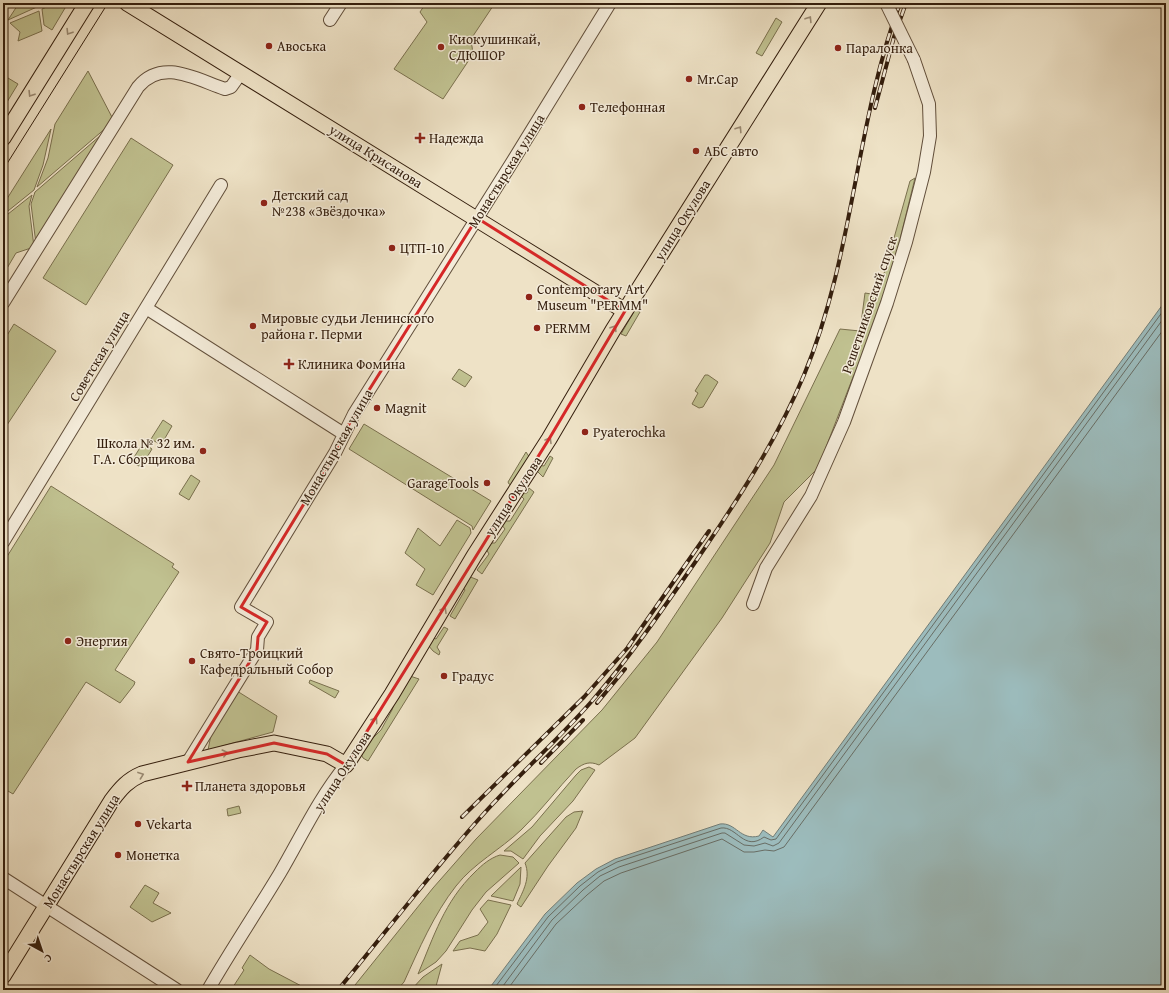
<svg xmlns="http://www.w3.org/2000/svg" width="1169" height="993" viewBox="0 0 1169 993" font-family="'Gentium Book Plus',serif">
<style>
.green{fill:#c0c190;stroke:#7a704e}
.water{fill:#9cbcbd;stroke:#727d77}
.lines{fill:none;stroke-linecap:round;stroke-linejoin:round}
.shore{stroke:#686d65;stroke-width:1}
.minor-casing{stroke:#624f3b;stroke-width:14}
.major-casing{stroke:#341e0d;stroke-width:17}
.minor{stroke:#f4ecda;stroke-width:12}
.major{stroke:#eee2c6;stroke-width:15}
.tram{stroke:#341e0d;stroke-width:1}
.rail-casing{stroke:#341e0d;stroke-width:4}
.rail{stroke:#f4ecda;stroke-width:2.5;stroke-dasharray:8;stroke-linecap:butt}
.minor-bridge-casing{stroke:#624f3b;stroke-width:14;stroke-linecap:butt}
.minor-bridge{stroke:#f4ecda;stroke-width:12}
.oneway{stroke:#9a8a73}
.marked{fill:none;stroke:#d62828;stroke-width:3;stroke-linejoin:round}
.poi-dot{fill:#8f2418;stroke:#f4ecda;stroke-width:1.5}
.labels{text-anchor:middle;dominant-baseline:central;stroke-width:3;stroke-linejoin:round;paint-order:stroke}
.poi-label{font-size:14px;fill:#341e0d;stroke:#f4ecda;text-anchor:start}
.street-label{font-size:14px;fill:#341e0d;stroke:#f4ecda}
</style>
<rect width="100%" height="100%" fill="#eee2c6"/>
<filter id="stains"><feTurbulence type="fractalNoise" baseFrequency=".005" numOctaves="4"/><feColorMatrix values="0 0 0 0 .2 0 0 0 0 .09 0 0 0 0 .02 0 0 0 .5 -.17"/></filter>
<radialGradient id="worn" r=".72"><stop offset=".6" stop-color="#630" stop-opacity="0"/><stop offset="1" stop-color="#630" stop-opacity=".3"/></radialGradient>
<!-- green -->
<path class="green" d="M19 3H38L39 6 8 20Z
M56 3H68L52 30 44 25 42 9Z
M426 3H442L447 6 449 3H495L471 39 473 54 443 99 394 69 427 22 420 12Z
M39 11 42 31 18 41 20 32 10 23Z
M776 18 782 22 762 56 756 53Z
M88 71 114 121 37 187 48 158 55 124Z
M3 75 18 84 4 107Z
M51 129 43 165 34 190 3 215V205Z
M108 129 36 244 31 204 35 192Z
M131 138 173 165 86 305 43 278Z
M915 178 886 296 875 330 853 377 818 468 784 502 770 543 722 618 635 738 599 765C590 761 584 763 576 769 557 789 541 811 521 830 500 850 474 863 456 886 434 914 419 949 404 982L397 990H351L433 888 476 839 602 710 657 642 774 465 840 329 860 331 865 293 878 295 910 181Z
M32 195 29 206 34 247 16 253 3 275V218Z
M635 310 640 312 626 336 621 334Z
M14 324 56 351 3 431V342Z
M459 369 472 377 465 387 452 379Z
M705 375H708L718 382 703 407 699 408 692 404 698 393 695 391Z
M163 420 172 426 161 445 151 439Z
M364 424 491 501 473 530 472 526 349 449Z
M143 443 152 449 141 467 131 462Z
M526 452 530 458 511 485 509 484 508 482Z
M550 456 553 458 543 477 537 471 538 465 544 466Z
M191 475 200 481 189 500 179 494Z
M51 486 174 564 172 567 179 572 115 670 135 682 134 685 120 703 86 682 13 794 3 788V563Z
M529 488 534 492 482 574 477 570 489 554 485 547 489 543H495L505 529 501 524 503 521H510L524 499 521 496 522 493H527Z
M457 520 470 528 471 533 433 595 416 585 425 569 405 553 418 528 440 546Z
M468 576 478 580 455 619 450 616 465 590 462 586Z
M444 627 448 629 437 647 440 652 439 655 433 651 428 645 431 637 436 639Z
M410 676 419 679 368 761 363 758 361 754 366 745 381 730 392 710 397 696Z
M310 680 339 691 335 698 309 683Z
M237 691 277 716 273 732 208 750 211 735Z
M589 767 595 770 573 801 540 836 523 859 511 851H504L532 827 576 775 581 770Z
M239 806 241 813 228 816 227 809Z
M583 811 576 828 548 866 521 907 517 904C523 891 531 878 525 863L566 817 574 812Z
M500 855 513 857 519 863 486 892 472 910 446 951 436 962 418 974C434 936 444 902 475 872 482 865 490 858 500 855Z
M521 867 520 884 513 901 491 896Z
M145 885 159 893 153 903 171 913 152 922 130 907Z
M488 900 511 905 497 934 485 951 470 948 453 951 460 941 478 935 488 922 480 909Z
M250 955 269 969 309 990H231L244 970 242 968Z
M442 964 435 990H411L423 977Z"/>
<!-- water -->
<path class="water" d="M1166 300V990H488L545 914 577 883 596 869 615 859 720 824C736 822 740 841 759 836L763 830 773 837Z"/>
<g class="lines">
<!-- shore -->
<path class="shore" d="M493 990 548 917 580 886 598 872 617 862 721 828C737 826 744 852 764 837L771 840 776 839 1166 307
M500 990 552 920 583 890 600 876 619 867 722 833H725L744 845 754 846 765 843 773 846 779 843 1166 315
M507 990 556 924 587 895 604 881 621 873 722 839 744 852H754L765 850 774 851 784 847 1166 326"/>
<!-- minor casing -->
<g class="minor-casing">
<path id="minor" d="M330 20 341 3
M3 303 138 87C162 58 195 79 225 89L231 87 241 73
M146 308 344 434
M3 542 221 185
M753 604 766 568 811 496 844 422 887 303 906 242 924 172 930 136 929 104 914 60
M188 762 257 650 258 637 267 622 241 607 335 453 354 414 511 164 610 3
M3 878 177 990
M208 990C231 950 256 913 280 873 301 837 319 798 346 765"/>
</g>
<!-- major casing -->
<g class="major-casing">
<path id="major" d="M127 3 625 311
M3 138 87 3
M3 976 112 800C121 788 128 780 142 774L238 750 274 743 327 754 346 765 392 694 474 556 549 439 613 330 819 3"/>
</g>
<!-- minor -->
<use href="#minor" class="minor"/>
<!-- major -->
<use href="#major" class="major"/>
<!-- tram -->
<path class="tram" d="M3 170 108 3"/>
<!-- rail casing -->
<g class="rail-casing">
<path id="rail" d="M875 108 894 37 906 3
M628 647 709 531
M597 703 625 669
M541 763 583 720
M462 817 584 697 630 645
M338 990C385 933 430 874 479 819 515 778 556 742 592 701 630 657 663 609 696 561 737 501 776 442 804 375 854 256 855 124 900 3"/>
</g>
<!-- rail -->
<use href="#rail" class="rail"/>
<!-- minor-bridge casing -->
<g class="minor-bridge-casing">
<path id="minor-bridge" d="M886 3 914 60"/>
</g>
<!-- minor-bridge -->
<use href="#minor-bridge" class="minor-bridge"/>
</g>
<!-- one-way arrows -->
<defs><path id="oneway-chevron" d="M-2-3.5L2.5 0L-2 3.5" fill="none" stroke-width="1.6" stroke-linecap="round" stroke-linejoin="round"/></defs>
<g class="oneway">
<use href="#oneway-chevron" transform="translate(809 19) rotate(-58)"/>
<use href="#oneway-chevron" transform="translate(69 32) rotate(122)"/>
<use href="#oneway-chevron" transform="translate(31 94) rotate(122)"/>
<use href="#oneway-chevron" transform="translate(739 129) rotate(-57)"/>
<use href="#oneway-chevron" transform="translate(614 328) rotate(-58)"/>
<use href="#oneway-chevron" transform="translate(549 440) rotate(-59)"/>
<use href="#oneway-chevron" transform="translate(444 610) rotate(-60)"/>
<use href="#oneway-chevron" transform="translate(375 720) rotate(-56)"/>
<use href="#oneway-chevron" transform="translate(225 753) rotate(-14)"/>
<use href="#oneway-chevron" transform="translate(141 775) rotate(-20)"/>
</g>
<!-- marked area -->
<path class="marked" d="M477 218 625 311 549 439 346 765 327 754 274 743 188 762 257 650 258 637 267 622 241 607 335 453 354 414Z"/>
<!-- markers -->
<g class="poi-dot">
<circle cx="269" cy="46" r="4"/>
<circle cx="441" cy="47" r="4"/>
<circle cx="838" cy="48" r="4"/>
<circle cx="689" cy="79" r="4"/>
<circle cx="582" cy="107" r="4"/>
<path d="M418 132h4v4h4v4h-4v4h-4v-4h-4v-4h4z"/>
<circle cx="696" cy="151" r="4"/>
<circle cx="264" cy="203" r="4"/>
<circle cx="392" cy="248" r="4"/>
<circle cx="529" cy="297" r="4"/>
<circle cx="253" cy="326" r="4"/>
<circle cx="537" cy="328" r="4"/>
<path d="M287 358h4v4h4v4h-4v4h-4v-4h-4v-4h4z"/>
<circle cx="377" cy="408" r="4"/>
<circle cx="585" cy="432" r="4"/>
<circle cx="203" cy="451" r="4"/>
<circle cx="487" cy="483" r="4"/>
<circle cx="68" cy="641" r="4"/>
<circle cx="192" cy="661" r="4"/>
<circle cx="444" cy="676" r="4"/>
<path d="M185 780h4v4h4v4h-4v4h-4v-4h-4v-4h4z"/>
<circle cx="138" cy="824" r="4"/>
<circle cx="118" cy="855" r="4"/>
</g>
<g class="labels">
<!-- poi labels -->
<g class="poi-label">
<text x="449" y="39">Киокушинкай,<tspan x="449" dy="16">СДЮШОР</tspan></text>
<text x="277" y="46">Авоська</text>
<text x="846" y="48">Паралонка</text>
<text x="697" y="79">Mr.Cap</text>
<text x="590" y="107">Телефонная</text>
<text x="429" y="138">Надежда</text>
<text x="704" y="151">АБС авто</text>
<text x="272" y="195">Детский сад<tspan x="272" dy="16">№238 «Звёздочка»</tspan></text>
<text x="400" y="248">ЦТП-10</text>
<text x="537" y="289">Contemporary Art<tspan x="537" dy="16">Museum "PERMM"</tspan></text>
<text x="261" y="318">Мировые судьи Ленинского<tspan x="261" dy="16">района г. Перми</tspan></text>
<text x="545" y="328">PERMM</text>
<text x="298" y="364">Клиника Фомина</text>
<text x="385" y="408">Magnit</text>
<text x="593" y="432">Pyaterochka</text>
<text x="195" y="443" text-anchor="end">Школа № 32 им.<tspan x="195" dy="16">Г.А. Сборщикова</tspan></text>
<text x="479" y="483" text-anchor="end">GarageTools</text>
<text x="76" y="641">Энергия</text>
<text x="200" y="653">Свято-Троицкий<tspan x="200" dy="16">Кафедральный Собор</tspan></text>
<text x="452" y="676">Градус</text>
<text x="195" y="786">Планета здоровья</text>
<text x="146" y="824">Vekarta</text>
<text x="126" y="855">Монетка</text>
</g>
<!-- street labels -->
<g class="street-label">
<text transform="translate(376 156) rotate(32)">улица Крисанова</text>
<text transform="translate(506 171) rotate(-58)">Монастырская улица</text>
<text transform="translate(682 220) rotate(-58)">улица Окулова</text>
<text transform="translate(869 305) rotate(-71)">Решетниковский спуск</text>
<text transform="translate(99 356) rotate(-59)">Советская улица</text>
<text transform="translate(336 447) rotate(-60)">Монастырская улица</text>
<text transform="translate(513 496) rotate(-57)">улица Окулова</text>
<text transform="translate(342 771) rotate(-57)">улица Окулова</text>
<text transform="translate(81 851) rotate(-58)">Монастырская улица</text>
</g>
</g>
<!-- margin -->
<rect width="1169" height="993" fill="none" stroke="#eee2c6" stroke-width="16"/>
<rect x="4" y="4" width="1161" height="985" fill="none" stroke="#341e0d" stroke-width="2"/>
<rect x="8" y="8" width="1153" height="977" fill="none" stroke="#341e0d"/>
<!-- north arrow -->
<g transform="translate(42 951) rotate(140)" stroke="#f4ecda" stroke-width="3" paint-order="stroke">
<path d="M0-3L7 15L0 10L-7 15Z" fill="#341e0d"/>
<text y="-6" font-size="11" font-weight="bold" text-anchor="middle" fill="#341e0d">С</text>
</g>
<rect width="100%" height="100%" filter="url(#stains)"/>
<rect width="100%" height="100%" fill="url(#worn)"/>
</svg>
